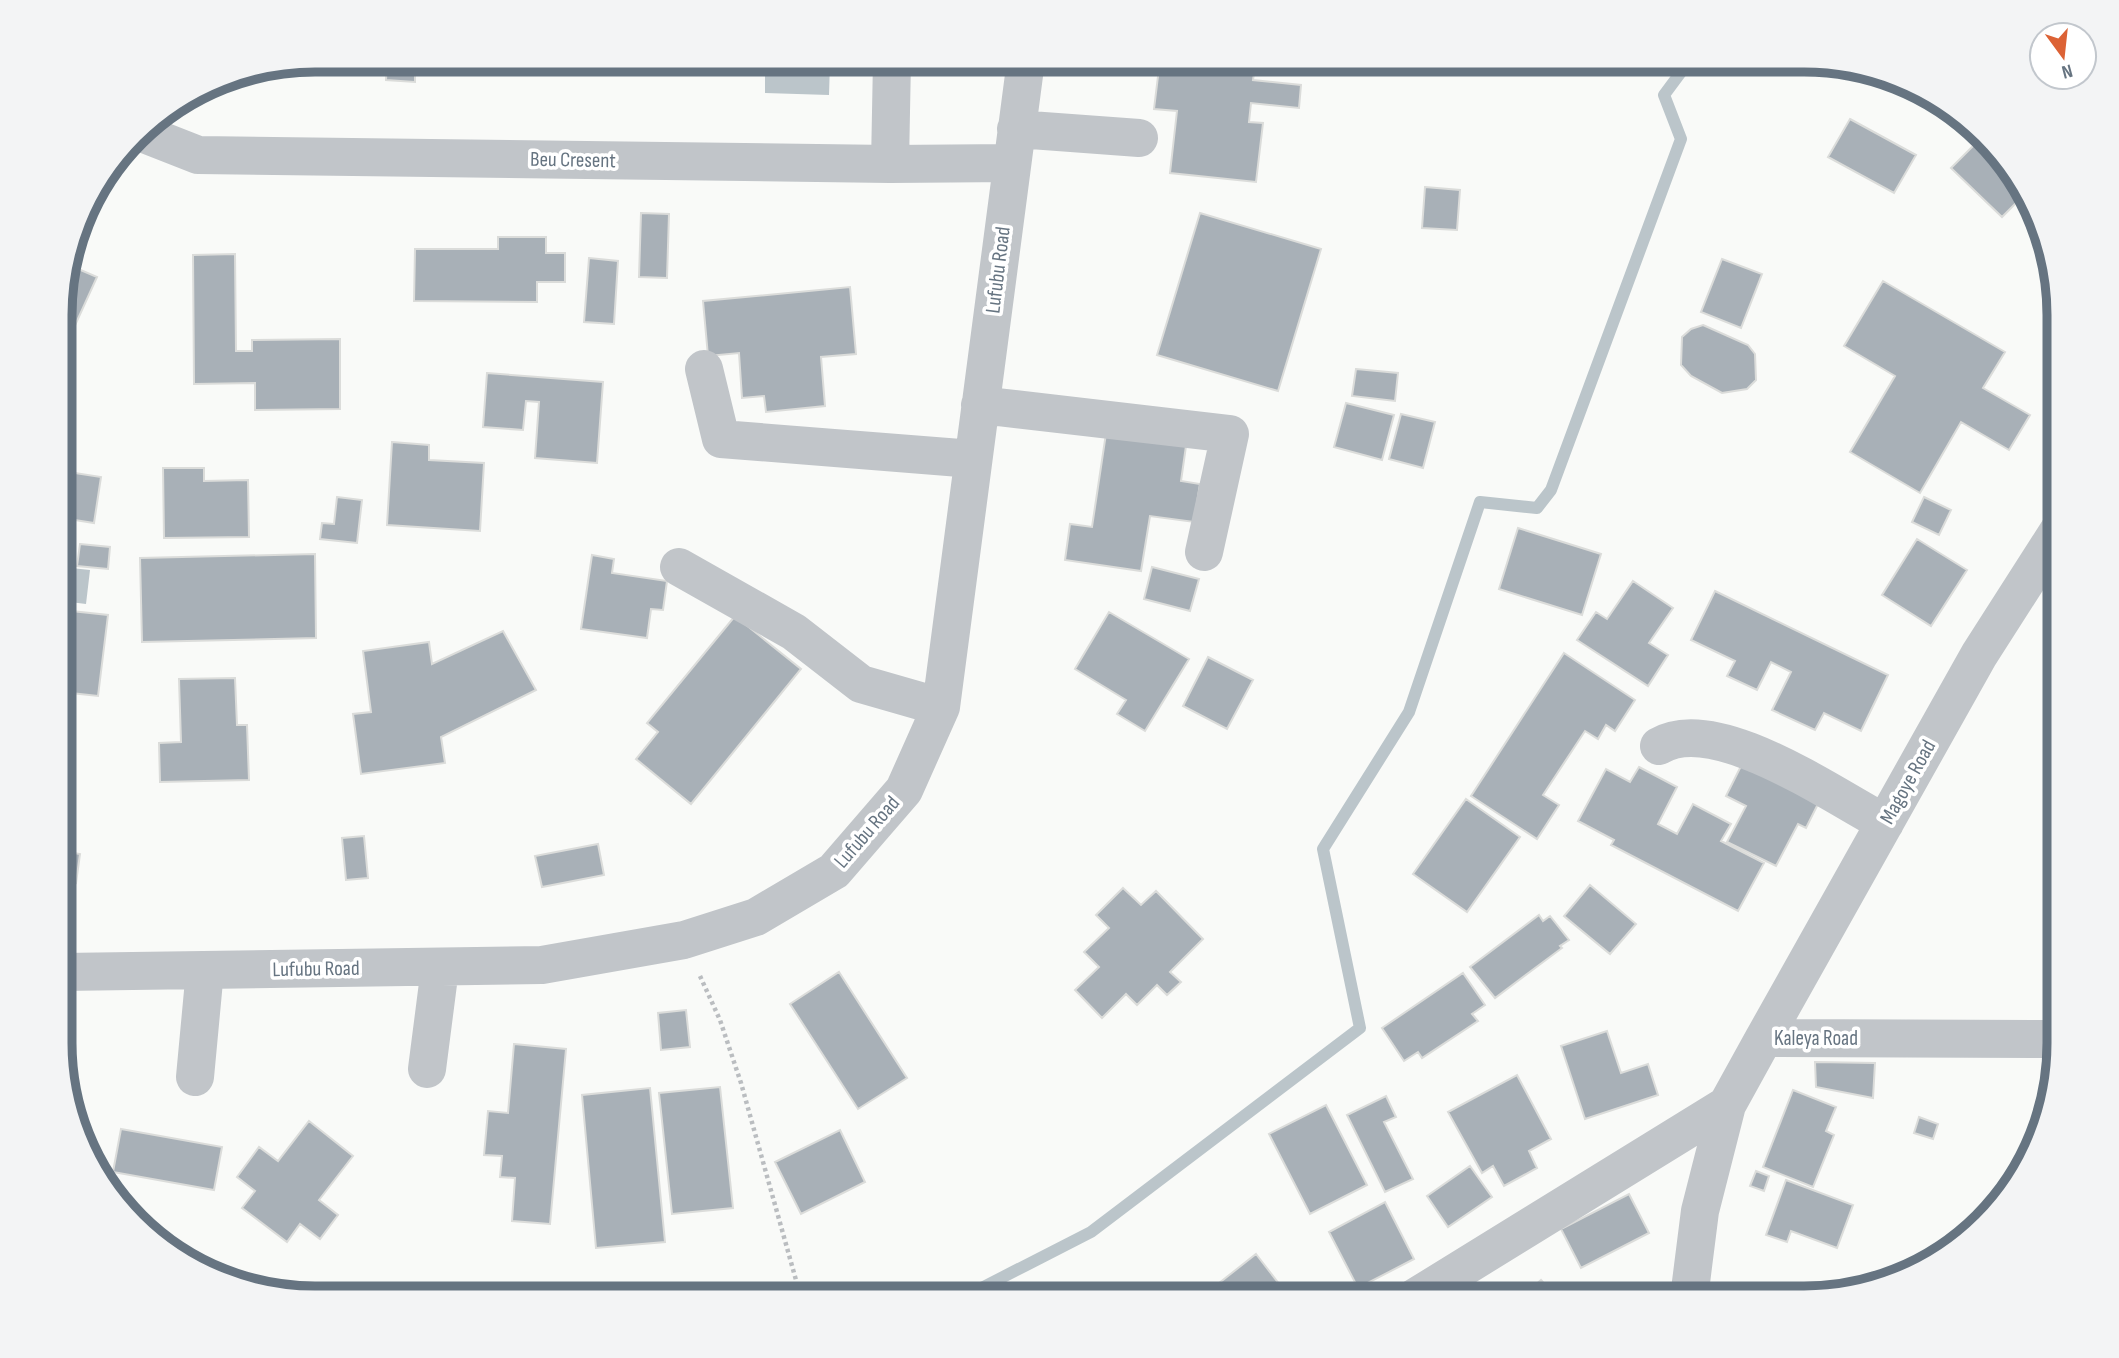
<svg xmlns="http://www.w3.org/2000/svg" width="2119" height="1358" viewBox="0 0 2119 1358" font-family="'Sofia Sans Condensed',sans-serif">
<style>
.water{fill:#bbc5ca}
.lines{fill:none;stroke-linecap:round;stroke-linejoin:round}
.stream{stroke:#bbc5ca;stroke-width:12}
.building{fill:#a8b0b7;stroke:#dbdcda;stroke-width:2}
.path{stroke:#babdc0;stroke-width:4.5;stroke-dasharray:3.5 3.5;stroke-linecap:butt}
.minor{stroke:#c1c5c9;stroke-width:38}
.labels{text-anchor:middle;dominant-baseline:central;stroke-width:7;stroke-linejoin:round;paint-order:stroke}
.street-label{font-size:21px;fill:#667481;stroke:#fff}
.rim{fill:none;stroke:#667481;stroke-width:9}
</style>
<rect width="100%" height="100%" fill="#f9faf8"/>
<!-- water -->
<path class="water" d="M765 62 830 63 829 95 765 93Z
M62 567 90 570 86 604 62 601Z"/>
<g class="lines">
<!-- stream -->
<path class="stream" d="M962 1298 1091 1232 1360 1028 1323 849 1409 712 1480 502 1537 508 1551 490 1681 139 1664 95 1690 60"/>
</g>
<!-- building -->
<path class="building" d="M339 60H433L432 75 415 74V82L386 80 387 62Z
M1160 60H1256L1253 80 1301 85 1299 108 1251 103 1249 122 1263 123 1256 182 1170 173 1177 111 1154 109Z
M1850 119 1916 155 1894 193 1828 157Z
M1980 139 2027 192 2002 217 1951 168Z
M1425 187 1460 190 1457 230 1422 228Z
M641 213 669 214 667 278 639 277Z
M1200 213 1321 249 1278 391 1157 355Z
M498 237H546V253H565V282H537V302L414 301 415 249H498Z
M235 254 236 351H252V340L340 339V409L255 410V383L194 384 193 255Z
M589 258 618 261 614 324 584 322Z
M1722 259 1762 274 1741 328 1701 312Z
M69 265 97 277 72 332 62 328V283Z
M1883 281 2005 352 1983 388 2030 415 2009 450 1961 422 1920 493 1850 452 1895 376 1844 346Z
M850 287 856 354 821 357 825 406 766 412 764 396 742 398 739 353 708 356 703 301Z
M1703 325 1748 345 1755 354 1756 380 1747 389 1722 393 1691 376 1681 365 1682 337 1691 329Z
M1356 369 1398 373 1395 401 1352 396Z
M487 373 603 382 597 463 535 458 539 402 526 401 523 430 483 427Z
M1346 403 1394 415 1382 460 1334 447Z
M1401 414 1435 422 1423 468 1389 459Z
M1108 420 1188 432 1181 481 1200 484 1194 522 1150 516 1141 571 1065 560 1070 524 1092 527Z
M392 442 429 445V460L484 463 480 531 387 525Z
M163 468H204V481L248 480 249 537 164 538Z
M62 471 101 477 94 523 62 518Z
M337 497 362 500 357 543 320 539 322 523 334 524Z
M1924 497 1951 510 1939 535 1912 522Z
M1518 528 1601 554 1582 615 1499 589Z
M1917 539 1967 570 1931 626 1882 595Z
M80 544 110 547 108 569 77 566Z
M315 554 316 638 142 642 140 558Z
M592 555 614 559 612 573 667 581 663 610 651 609 647 638 581 629Z
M1152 567 1199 579 1190 611 1144 599Z
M1633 581 1673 608 1649 643 1668 655 1648 686 1577 640 1596 612 1607 619Z
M1715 591 1888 675 1861 731 1824 713 1815 730 1772 710 1791 672 1771 662 1757 690 1727 676 1735 661 1691 640Z
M62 610 108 615 98 696 62 692Z
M1109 612 1189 659 1145 731 1117 714 1126 700 1075 669Z
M735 616 801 669 691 804 636 759 658 732 647 723Z
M503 631 536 690 441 737 445 763 361 774 353 714 371 712 363 651 429 642 432 664Z
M1564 653 1635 700 1615 731 1606 725 1598 739 1585 731 1543 795 1559 805 1537 839 1471 796Z
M1208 657 1253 680 1227 729 1183 706Z
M235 678 237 725H247L249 780 160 782 159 743 181 742 179 679Z
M1742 764 1819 802 1806 828 1798 824 1776 866 1727 842 1746 806 1726 796Z
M1639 767 1677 787 1658 824 1677 834 1693 804 1731 824 1721 841 1764 863 1738 911 1611 845 1614 840 1578 821 1606 769 1630 782Z
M1466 799 1520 837 1467 912 1413 874Z
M364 836 368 878 346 880 342 838Z
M598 844 604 875 542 887 535 856Z
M62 851 80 854 76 883 62 881Z
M1590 885 1636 924 1610 954 1564 916Z
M1123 888 1141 905 1156 891 1203 939 1170 972 1181 982 1167 995 1157 985 1137 1005 1126 994 1102 1018 1075 990 1099 967 1084 952 1109 928 1096 915Z
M1539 915 1543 921 1550 916 1569 940 1560 946 1562 948 1495 998 1470 967Z
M839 972 907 1078 858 1109 790 1004Z
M1463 973 1485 1005 1472 1014 1478 1021 1422 1058 1418 1052 1404 1061 1382 1028Z
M686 1010 690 1047 661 1050 658 1013Z
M1607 1031 1621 1073 1648 1064 1658 1095 1585 1119 1561 1046Z
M514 1044 566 1049 550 1224 512 1221 515 1178 500 1177 502 1156 484 1155 488 1111 508 1113Z
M1815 1062 1875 1063 1873 1098 1816 1087Z
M1517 1075 1551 1139 1529 1151 1537 1168 1504 1186 1493 1166 1482 1173 1448 1112Z
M720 1087 733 1208 672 1214 659 1093Z
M650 1088 665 1242 596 1248 582 1095Z
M1793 1090 1836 1107 1826 1131 1834 1135 1813 1187 1763 1167Z
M1386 1096 1396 1117 1384 1122 1413 1179 1385 1192 1347 1115Z
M1326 1105 1367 1185 1310 1214 1269 1134Z
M1919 1117 1938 1124 1933 1139 1914 1133Z
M309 1121 353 1156 319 1200 338 1215 320 1239 300 1224 287 1242 242 1208 255 1191 237 1177 259 1147 278 1161Z
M121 1129 222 1147 214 1190 113 1172Z
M840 1130 865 1182 801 1214 775 1162Z
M1470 1166 1492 1197 1448 1227 1427 1196Z
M1756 1171 1769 1176 1764 1191 1750 1186Z
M1786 1180 1853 1205 1837 1248 1791 1231 1787 1242 1766 1235Z
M1629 1194 1649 1233 1581 1268 1561 1229Z
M1385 1202 1414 1259 1358 1288 1329 1232Z
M1256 1254 1290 1298H1200Z
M1541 1280 1557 1298H1521Z
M1156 1284 1164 1298H1133Z
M1320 1285 1329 1298H1307L1305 1295Z"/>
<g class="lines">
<!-- path -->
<path class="path" d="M700 976 720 1020 741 1083 801 1298"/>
<!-- minor -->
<path class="minor" d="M142 128 147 135 198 155 890 164 1012 163
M1016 129 1139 138
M890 164 892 60
M704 369 721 439 973 459
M980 405 1230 434 1204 552
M679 567 794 632 861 684 941 707
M1659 746C1715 712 1833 796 1885 823
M62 972 542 965 684 940 756 917 834 871 904 790 941 707 1026 60
M1764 1038 1979 655 2059 530
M427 1069 440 968
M195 1077 205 970
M1414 1298 1727 1105
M1689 1298 1700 1211 1727 1105 1764 1038 2059 1039"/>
</g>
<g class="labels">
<!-- street labels -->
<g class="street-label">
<text transform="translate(573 160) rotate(1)">Beu Cresent</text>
<text transform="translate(998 270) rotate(-83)">Lufubu Road</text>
<text transform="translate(1908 782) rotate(-61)">Magoye Road</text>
<text transform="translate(867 832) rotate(-49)">Lufubu Road</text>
<text transform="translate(316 969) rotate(-1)">Lufubu Road</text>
<text x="1816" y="1038">Kaleya Road</text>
</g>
</g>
<!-- crop -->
<path d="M0 0H2119V1358H0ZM315 72H1804A243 243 0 0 1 2047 315V1043A243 243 0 0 1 1804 1286H315A243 243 0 0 1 72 1043V315A243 243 0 0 1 315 72Z" fill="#f3f4f5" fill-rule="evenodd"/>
<path class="rim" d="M315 72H1804A243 243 0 0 1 2047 315V1043A243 243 0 0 1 1804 1286H315A243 243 0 0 1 72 1043V315A243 243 0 0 1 315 72Z"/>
<!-- north arrow -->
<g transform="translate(2063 56) rotate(165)"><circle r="33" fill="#ffffff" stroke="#c2c7cd" stroke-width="2"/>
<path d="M0-5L12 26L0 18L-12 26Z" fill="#dc6235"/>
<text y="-10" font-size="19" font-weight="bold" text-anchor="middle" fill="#667481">N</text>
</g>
</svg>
